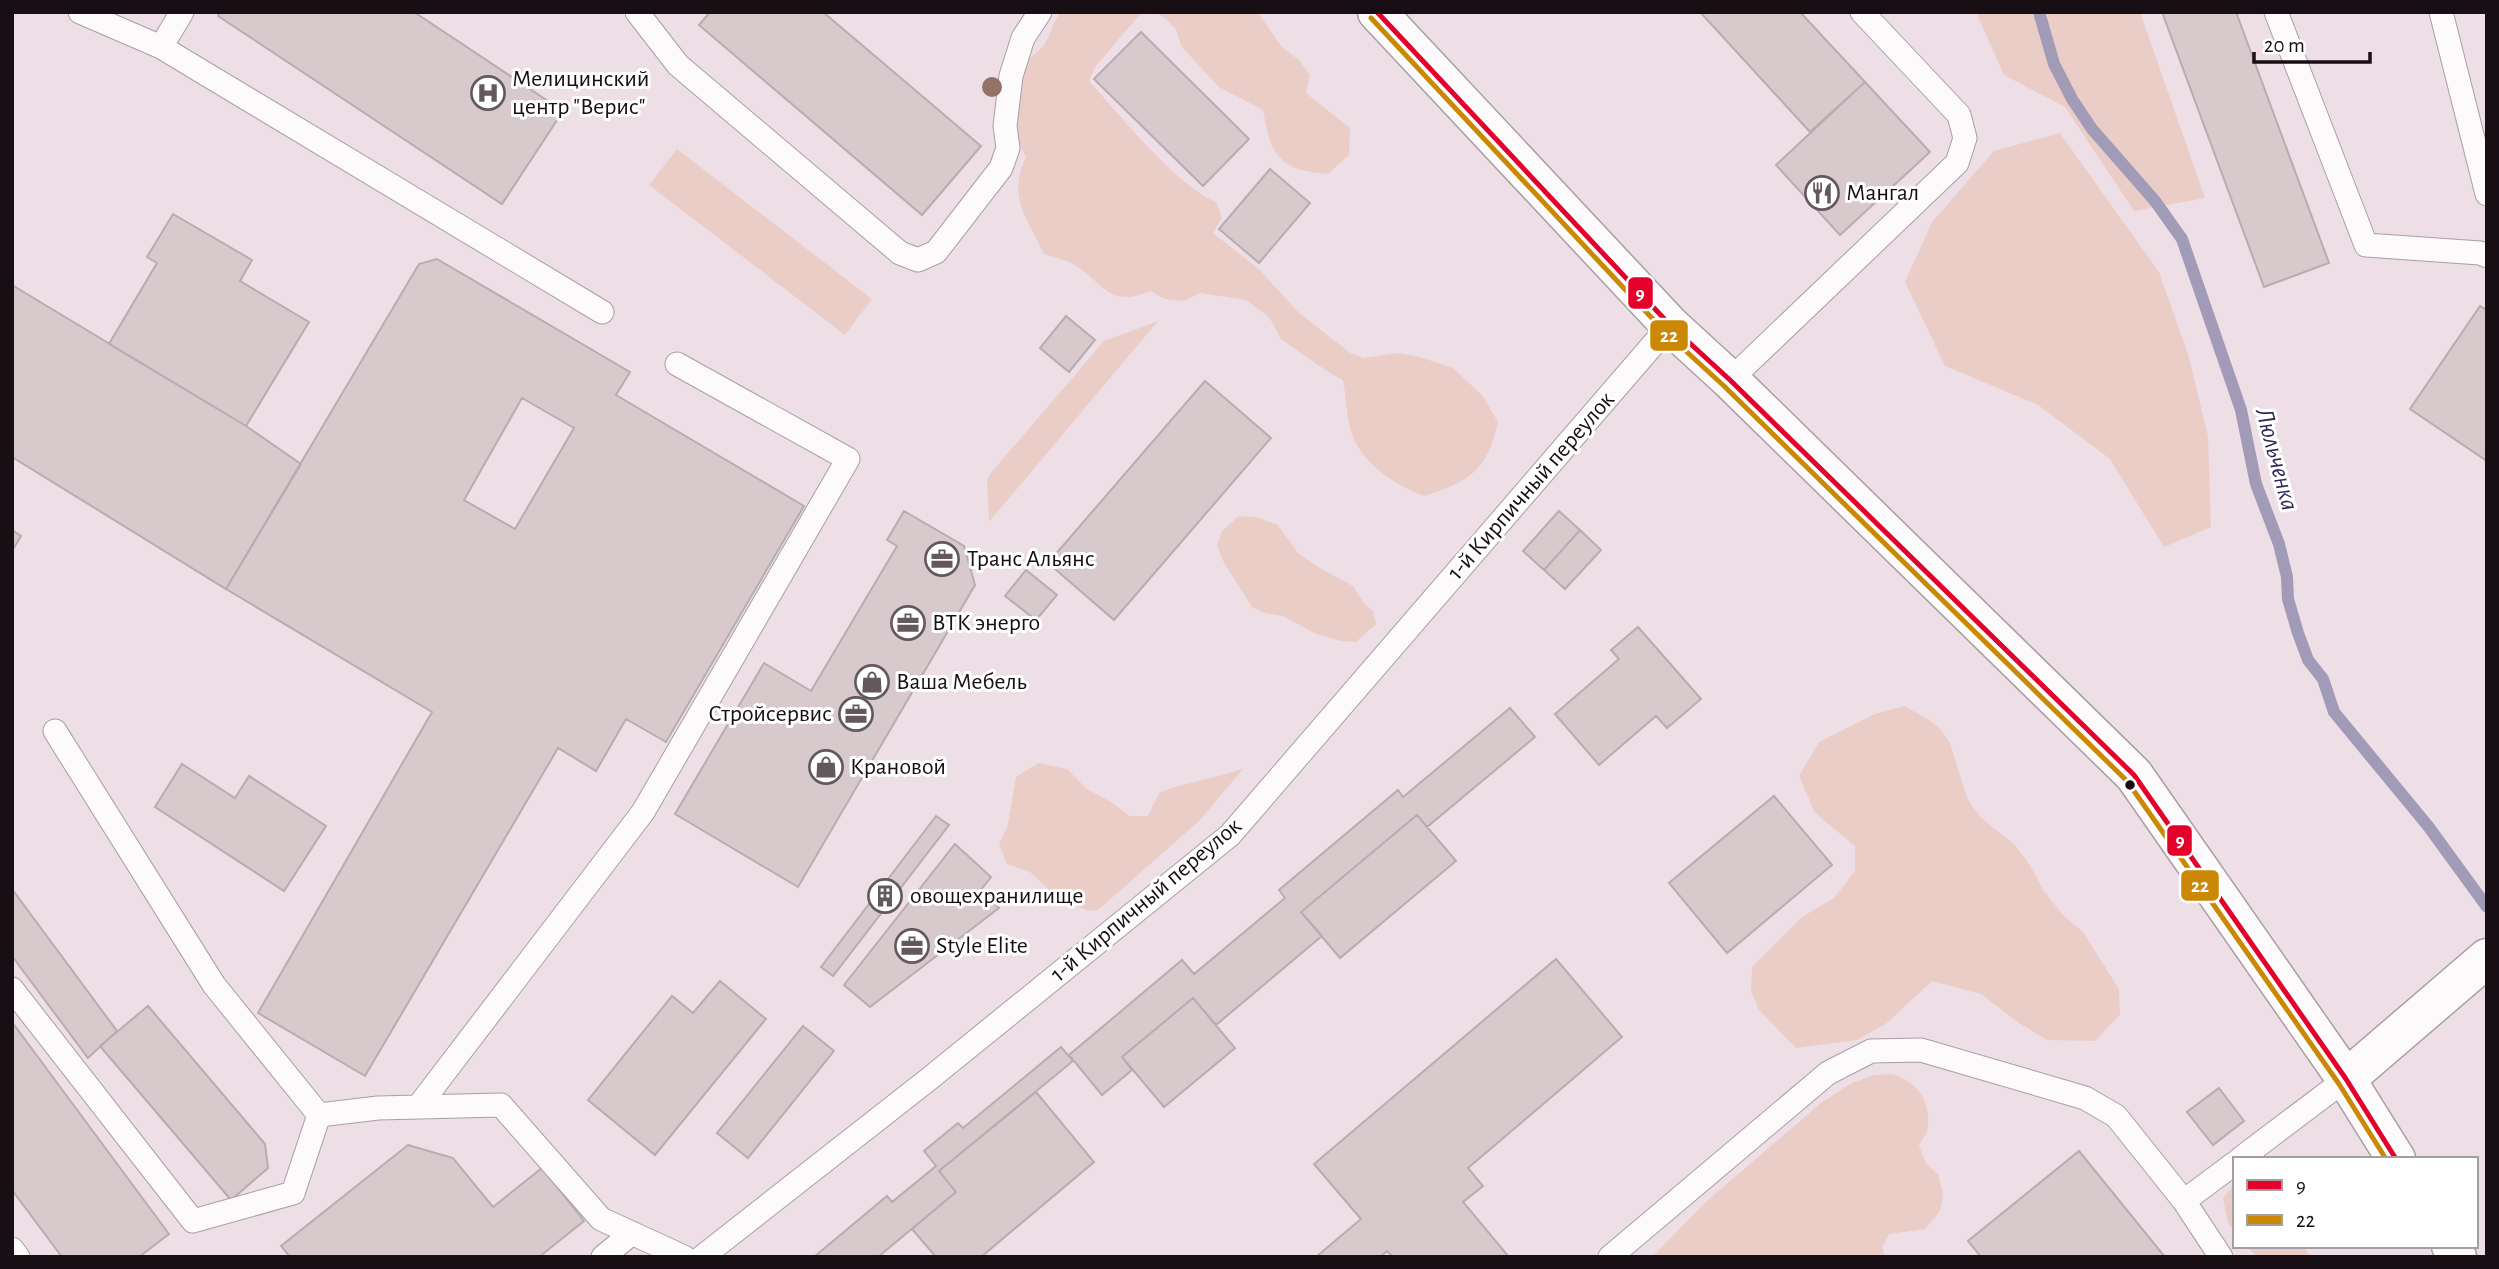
<svg xmlns="http://www.w3.org/2000/svg" width="2499" height="1269" viewBox="0 0 2499 1269" font-family="'Alegreya Sans',sans-serif">
<style>
.green{fill:#ebcdc8}
.lines{fill:none;stroke-linecap:round;stroke-linejoin:round}
.stream{stroke:#a29bb8;stroke-width:12}
.building{fill:#d8c9cd;stroke:#b8acb0;stroke-width:2;fill-rule:evenodd}
.service-casing{stroke:#a99ea3;stroke-width:25}
.minor-casing{stroke:#a99ea3;stroke-width:41}
.tertiary-casing{stroke:#a99ea3;stroke-width:41}
.service{stroke:#fcfafb;stroke-width:23}
.minor{stroke:#fcfafb;stroke-width:38}
.tertiary{stroke:#fcfafb;stroke-width:38}
.bus-1-casing{stroke:#fff;stroke-width:10}
.bus-2-casing{stroke:#fff;stroke-width:10}
.bus-1{stroke:#e4002b;stroke-width:5}
.bus-2{stroke:#ca8804;stroke-width:5}
.tree{fill:#957268}
.bus-dot{fill:#180f14;stroke:#fff;stroke-width:2.5}
.labels{text-anchor:middle;dominant-baseline:central;stroke-width:6;stroke-linejoin:round;paint-order:stroke}
.poi-label{font-size:24px;fill:#180f14;stroke:#fff;text-anchor:start}
.street-label{font-size:24px;fill:#180f14;stroke:#fff}
.water-label{font-size:26px;font-style:italic;fill:#31285a;stroke:#fff}
.line-badge{stroke:#fff;stroke-width:2.5}
.badge-label{font-size:19px;text-anchor:middle;font-weight:bold;fill:#fff}
</style>
<rect width="100%" height="100%" fill="#eedfe6"/>
<!-- green -->
<path class="green" d="M1061 12H1152L1141 14 1136 19 1095 67 1089 81C1122 117 1173 183 1216 202L1222 217 1213 233 1259 269 1298 312 1350 353 1364 358 1398 353 1420 357 1453 368 1483 396 1498 422C1487 471 1469 482 1424 496 1394 485 1358 461 1350 428 1346 412 1346 396 1343 380L1328 372 1281 339 1269 317 1246 300 1200 293 1185 301 1165 299 1150 291C1107 310 1103 280 1071 263 1063 259 1053 257 1044 254 1027 217 1007 198 1026 157 1024 152 1020 147 1019 142 1015 131 1015 83 1019 72 1023 59 1037 55 1044 45 1051 34 1052 23 1061 12Z
M1153 12 1258 13 1282 47 1299 60 1310 75 1306 93 1350 128 1349 155 1328 174C1279 170 1271 157 1263 110L1219 87 1181 46 1176 29 1162 16Z
M1976 12H2140L2205 198 2134 211 2065 107 2004 75Z
M2060 133 2159 272 2188 354 2208 436 2211 527 2164 547 2110 459 2038 405 1945 366 1905 282 1932 222 1994 151Z
M677 149 872 299 845 335 649 185Z
M1158 321 989 522 987 478 1002 460 1104 341Z
M1239 516 1256 517 1278 525 1298 553 1318 567 1353 586 1365 605 1373 611 1376 624 1356 642 1341 641 1316 634 1283 616 1265 613 1252 607 1224 563 1217 545 1222 531Z
M1904 706 1928 719 1940 729 1950 743 1967 798 1980 817 2015 845 2030 865 2043 890 2063 915 2083 932 2119 989 2120 1015 2095 1041 2047 1040 2019 1023 1981 994 1932 981 1887 1023 1857 1040 1796 1048 1759 1010 1751 991 1752 967 1802 917 1834 898 1855 871V846L1815 813 1799 776 1819 742 1875 714Z
M1038 763 1067 769 1087 789 1111 802 1130 816H1148L1159 793C1187 781 1216 779 1244 768L1199 821 1097 911 1086 910 1060 900 1030 872 1007 864 999 845 1008 824 1016 777Z
M1892 1074C1916 1082 1930 1098 1928 1125 1928 1132 1922 1140 1919 1146L1927 1165 1938 1174 1943 1195 1940 1211 1925 1229 1889 1234 1882 1248 1886 1257H1652L1708 1200 1821 1103 1852 1083 1874 1075Z
M2235 1184V1232L2228 1223 2223 1198Z
M2247 1246H2303L2311 1257H2256Z"/>
<g class="lines">
<!-- stream -->
<path class="stream" d="M2039 12 2054 64 2072 99 2092 129 2155 201 2182 239 2241 410 2256 484 2279 544 2287 577 2288 599 2298 633 2308 660 2323 679 2334 712 2428 826 2487 907"/>
</g>
<!-- building -->
<path class="building" d="M220 12H414L563 111 502 204 218 16Z
M710 12H823L981 146 922 215 699 25Z
M1700 12H1800L1865 82 1810 132Z
M2162 12H2236L2329 263 2264 287Z
M1141 32 1249 139 1203 186 1094 79Z
M1865 82 1930 152 1840 235 1776 165Z
M1270 169 1310 203 1259 263 1219 229Z
M173 214 252 260 240 281 309 322 246 426 109 344 157 263 147 257Z
M437 259 630 372 616 395 804 506 666 742 626 719 596 771 558 748 365 1076 258 1013 432 712 226 589 419 264ZM522 398 574 428 515 529 464 500Z
M12 285 246 426 301 464 226 589 12 457Z
M2480 306 2487 310V461L2410 409Z
M1066 316 1095 340 1069 372 1040 348Z
M1205 381 1271 438 1114 620 1048 563Z
M904 511 964 546 975 585 798 887 675 814 764 663 811 691 897 546 887 540Z
M1559 511 1580 530 1544 570 1523 551Z
M12 530 21 536 12 551Z
M1580 530 1601 550 1565 589 1544 570Z
M1026 570 1057 595 1036 620 1005 596Z
M1638 627 1701 699 1667 728 1656 716 1599 765 1555 714 1619 659 1611 650Z
M1510 708 1535 737 1427 827 1417 815 1301 912 1322 936 1216 1025 1193 998 1122 1057 1132 1070 1102 1095 1069 1055 1182 960 1194 974 1285 898 1279 890 1398 790 1403 797Z
M182 764 235 798 249 776 326 826 284 891 155 807Z
M1774 796 1832 865 1727 953 1669 883Z
M1417 815 1456 861 1340 958 1301 912Z
M936 816 949 825 833 976 821 967Z
M955 844 991 877 980 891 999 908 870 1007 844 985Z
M12 889 117 1031 88 1058 12 956Z
M1556 959 1622 1037 1468 1168 1483 1186 1463 1202 1509 1257H1393L1387 1251 1380 1257H1316L1361 1219 1314 1164Z
M720 981 766 1019 655 1155 588 1100 672 996 693 1013Z
M1193 998 1235 1048 1164 1107 1122 1057Z
M148 1006 265 1144 268 1168 231 1200 100 1046Z
M12 1022 169 1234 139 1257H62L12 1190Z
M803 1026 834 1051 748 1158 717 1133Z
M1061 1047 1073 1061 939 1171 956 1192 878 1257H814L887 1196 892 1202 936 1166 924 1151 958 1123 963 1128Z
M2219 1088 2244 1121 2213 1145 2187 1112Z
M1036 1092 1094 1162 981 1257H936L912 1229 956 1192 939 1171Z
M408 1145 453 1158 493 1207 542 1168 584 1221 539 1257H290L281 1246Z
M2079 1151 2165 1257H1981L1968 1241Z"/>
<g class="lines">
<!-- service casing -->
<g class="service-casing">
<path id="service" d="M80 12 161 47 182 12
M637 12 678 65 900 253 918 260 936 252 1001 168 1008 148 1005 126 1011 76 1023 38 1040 12
M2276 12 2366 245 2480 253 2487 256
M2441 12 2487 194
M161 47 602 312
M1730 380 1957 163 1965 138 1959 115 1862 12
M55 731 214 985 319 1115 378 1108 501 1105 601 1219 684 1257
M12 989 193 1221 293 1193 319 1115
M418 1107 643 812 848 459 677 364
M2240 1159 2346 1079
M2184 1201 2235 1163
M12 1249 18 1257
M603 1257 632 1233
M702 1257 929 1079 1230 835 1670 325
M1610 1257 1828 1073 1871 1051 1921 1050 2085 1098 2116 1116 2184 1201 2221 1257"/>
</g>
<!-- minor casing -->
<g class="minor-casing">
<path id="minor" d="M2346 1079 2487 958"/>
</g>
<!-- tertiary casing -->
<g class="tertiary-casing">
<path id="tertiary" d="M1377 12 1670 325 1730 380 2134 775 2346 1079 2396 1159
M2451 1246 2457 1257"/>
</g>
<!-- service -->
<use href="#service" class="service"/>
<!-- minor -->
<use href="#minor" class="minor"/>
<!-- tertiary -->
<use href="#tertiary" class="tertiary"/>
<!-- bus-1 casing -->
<g class="bus-1-casing">
<path id="bus-1" d="M1377 12 1670 325 1730 380 2134 775 2346 1079 2396 1159"/>
</g>
<!-- bus-2 casing -->
<g class="bus-2-casing">
<path id="bus-2" d="M1371 18 1664 331 1724 386 2127 781 2339 1084 2386 1159"/>
</g>
<!-- bus-1 -->
<use href="#bus-1" class="bus-1"/>
<!-- bus-2 -->
<use href="#bus-2" class="bus-2"/>
</g>
<!-- trees -->
<circle class="tree" cx="992" cy="87" r="10"/>
<!-- icons -->
<defs>
<g id="hospital-ring" transform="scale(1.75)"><circle r="9.5" fill="#fff" stroke="#63585e" stroke-width="1.5"/><path d="M-5-5h3v3.5h4V-5h3V5h-3V1.5h-4V5h-3Z" fill="#63585e"/></g>
<g id="restaurant-ring" transform="scale(1.75)"><circle r="9.5" fill="#fff" stroke="#63585e" stroke-width="1.5"/><path d="M-5-6h1v4h1v-4h1v4h1v-4h1v5L-1.5 .5V6h-2V.5L-5-1ZM5-6V6H3V1.5H1.5Q1.5-4 5-6Z" fill="#63585e"/></g>
<g id="office-ring" transform="scale(1.75)"><circle r="9.5" fill="#fff" stroke="#63585e" stroke-width="1.5"/><path d="M-6-3h4V-5.5h4V-3h4V5H-6ZM-1-4.5V-3h2v-1.5ZM-6 0V1H6V0Z" fill="#63585e"/></g>
<g id="shop-ring" transform="scale(1.75)"><circle r="9.5" fill="#fff" stroke="#63585e" stroke-width="1.5"/><path d="M-5-2.5h2.3a2.7 3.5 0 0 1 5.4 0H5L5.5 6h-11ZM-1.5-2.5h3a1.5 2.3 0 0 0-3 0Z" fill="#63585e"/></g>
<g id="building-ring" transform="scale(1.75)"><circle r="9.5" fill="#fff" stroke="#63585e" stroke-width="1.5"/><path d="M-4-6H4V6H1V3H-1V6H-4ZM-2.5-4.3h1.7v1.8h-1.7ZM.8-4.3h1.7v1.8H.8ZM-2.5-1h1.7V.8h-1.7ZM.8-1h1.7V.8H.8Z" fill="#63585e"/></g>
</defs>
<g fill-rule="evenodd">
<use href="#hospital-ring" x="488" y="93"/>
<use href="#restaurant-ring" x="1822" y="193"/>
<use href="#office-ring" x="942" y="559"/>
<use href="#office-ring" x="908" y="623"/>
<use href="#shop-ring" x="872" y="682"/>
<use href="#office-ring" x="856" y="714"/>
<use href="#shop-ring" x="826" y="767"/>
<use href="#building-ring" x="885" y="896"/>
<use href="#office-ring" x="912" y="946"/>
</g>
<!-- markers -->
<circle class="bus-dot" cx="2130" cy="785" r="6"/>
<g class="labels">
<!-- poi labels -->
<g class="poi-label">
<text x="512" y="79">Мелицинский<tspan x="512" dy="28">центр "Верис"</tspan></text>
<text x="1846" y="193">Мангал</text>
<text x="967" y="559">Транс Альянс</text>
<text x="932" y="623">ВТК энерго</text>
<text x="896" y="682">Ваша Мебель</text>
<text x="832" y="714" text-anchor="end">Стройсервис</text>
<text x="850" y="767">Крановой</text>
<text x="910" y="896">овощехранилище</text>
<text x="936" y="946">Style Elite</text>
</g>
<!-- street labels -->
<g class="street-label">
<text transform="translate(1531 486) rotate(-49)">1-й Кирпичный переулок</text>
<text transform="translate(1146 900) rotate(-40)">1-й Кирпичный переулок</text>
</g>
<!-- water labels -->
<g class="water-label">
<text transform="translate(2277 459) rotate(75)">Люльченка</text>
</g>
</g>
<g class="line-badge">
<rect x="1627" y="276" width="27" height="34" rx="7" fill="#e4002b"/>
<rect x="1649" y="319" width="40" height="33" rx="7" fill="#ca8804"/>
<rect x="2166" y="824" width="27" height="33" rx="7" fill="#e4002b"/>
<rect x="2180" y="869" width="40" height="33" rx="7" fill="#ca8804"/>
</g>
<g class="badge-label">
<text x="1640" y="300">9</text>
<text x="1669" y="342">22</text>
<text x="2180" y="847">9</text>
<text x="2200" y="892">22</text>
</g>
<!-- border -->
<rect width="2499" height="1269" fill="none" stroke="#180f14" stroke-width="28"/>
<!-- legend -->
<rect x="2233" y="1157" width="245" height="91" fill="#ffffff" stroke="#a39fa1" stroke-width="2"/>
<rect x="2247" y="1180" width="35" height="10" fill="#e4002b" stroke="#a39fa1" stroke-width="2"/>
<text x="2296" y="1192" font-size="21" fill="#180f14">9</text>
<rect x="2247" y="1215" width="35" height="10" fill="#ca8804" stroke="#a39fa1" stroke-width="2"/>
<text x="2296" y="1227" font-size="21" fill="#180f14">22</text>
<!-- scale -->
<path d="M2254 52v10h116v-10" fill="none" stroke="#180f14" stroke-width="3.5"/>
<text x="2264" y="52" font-size="21" fill="#180f14" stroke="#ffffff" stroke-width="5" paint-order="stroke">20 m</text>
</svg>
